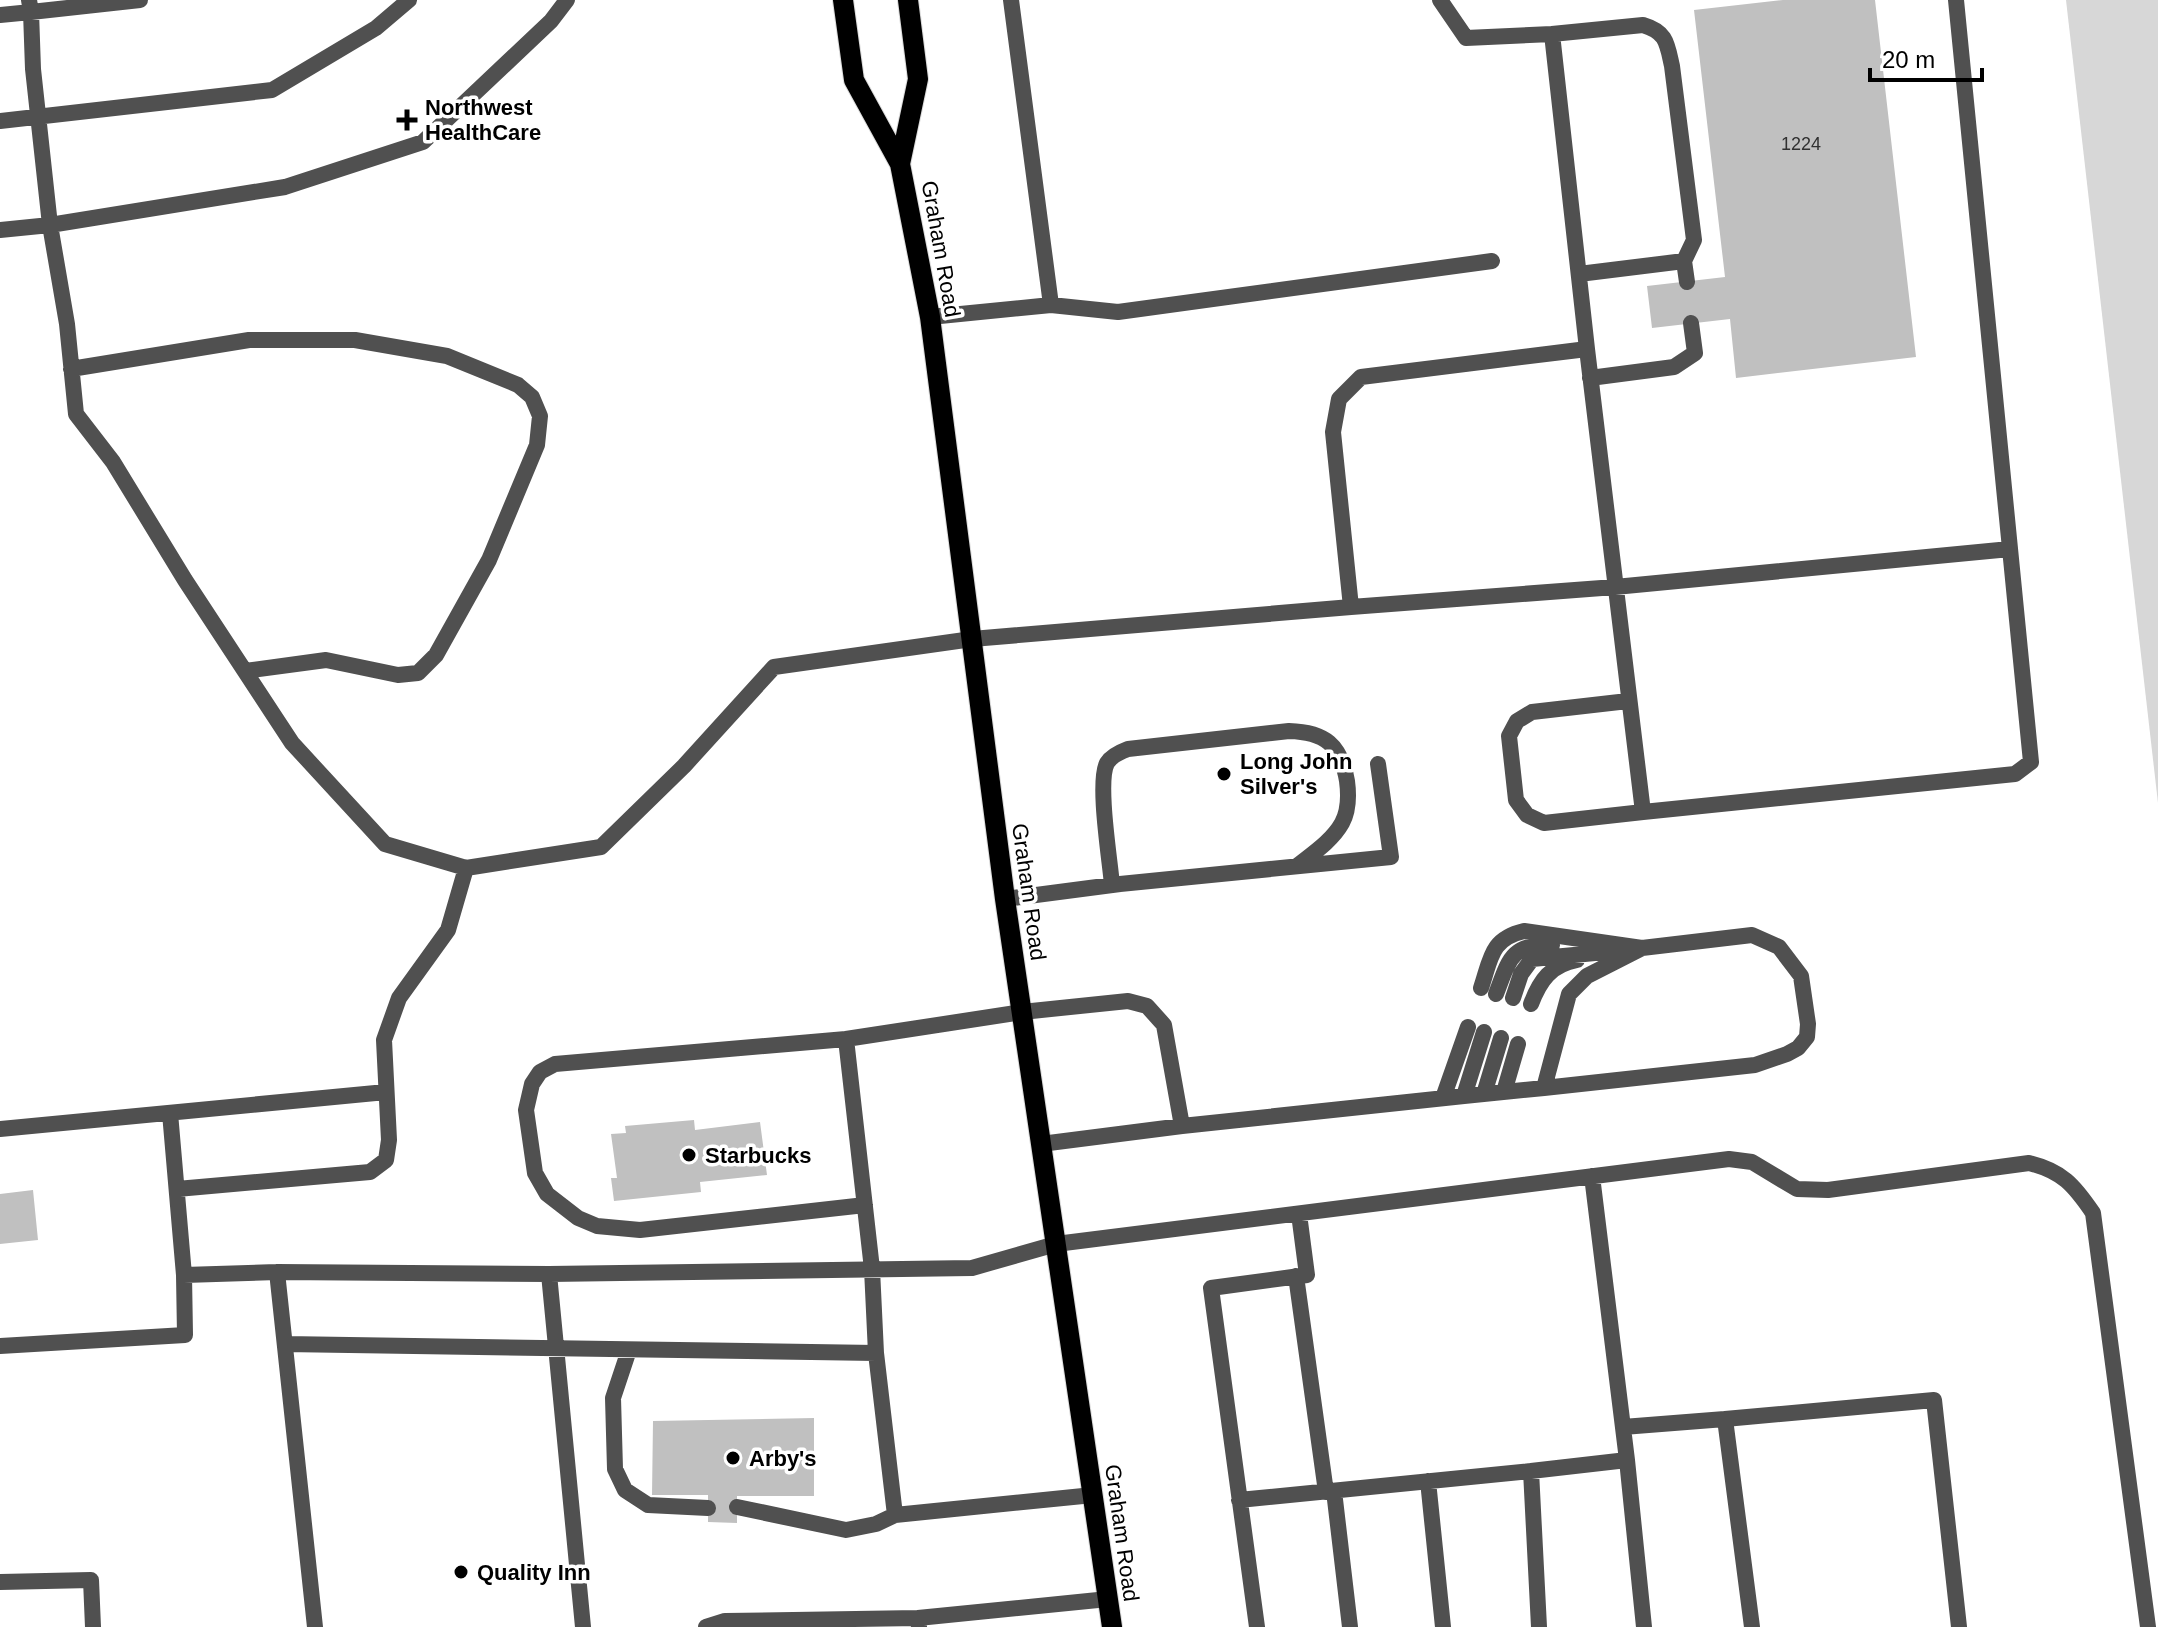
<svg xmlns="http://www.w3.org/2000/svg" width="2158" height="1627" viewBox="0 0 2158 1627" font-family="Helvetica,sans-serif">
<style>
.green{fill:#d7d7d7}
.building{fill:#c0c0c0}
.lines{fill:none;stroke-linecap:round;stroke-linejoin:round}
.primary-casing{stroke:#dbdbdb;stroke-width:22}
.service{stroke:#505050;stroke-width:16}
.primary{stroke:#000;stroke-width:20}
.poi-dot{fill:#000;stroke:#fff;stroke-width:3}
.labels{text-anchor:middle;dominant-baseline:central;stroke-width:7;stroke-linejoin:round;paint-order:stroke}
.number-label{font-size:18px;fill:#303030}
.poi-label{font-size:22px;font-weight:bold;fill:#000;stroke:#fff;text-anchor:start}
.street-label{font-size:22px;fill:#000;stroke:#fff}
</style>
<rect width="100%" height="100%" fill="#fff"/>
<!-- green -->
<path class="green" d="M2066 0H2158V803Z"/>
<!-- building -->
<path class="building" d="M1783 0H1875L1916 357 1736 378 1730 319 1652 328 1647 286 1725 277 1694 10Z
M694 1120 695 1130 760 1122 767 1175 700 1182 701 1192 614 1201 611 1178H617L611 1134 626 1133 625 1126Z
M33 1190 38 1240 0 1244V1194Z
M814 1418V1496H737V1523L708 1522V1495H652L653 1421Z"/>
<g class="lines">
<!-- primary casing -->
<g class="primary-casing">
<path id="primary" d="M843 0 854 80 900 164 930 317 1005 899 1112 1627
M900 164 918 79 908 0"/>
</g>
<!-- service -->
<path class="service" d="M140 0 31 12 33 69 50 225 67 324 76 414 113 462 185 580 292 743 385 844 466 868
M0 15 31 12 29 0
M1552 34 1643 25C1667 32 1667 44 1672 66L1694 240 1684 261 1579 274
M0 121 272 90 376 28 409 0
M0 230 50 225 285 187 423 142 551 21 567 0
M1684 261 1687 282
M1051 305 1118 312 1492 261
M930 317 1051 305 1011 0
M1587 349 1643 812 2015 774 2031 762 1956 0
M71 369 249 340H355L447 356 518 385 532 397 540 416 537 445 489 560 436 655 418 673 398 675 326 660 245 671
M1590 378 1674 367 1695 353 1691 323
M1351 607 1615 587 2010 549
M1628 701 1532 712 1517 721 1509 736 1516 800 1527 815 1544 823 1643 812
M1112 885C1110 860 1097 782 1107 763 1111 756 1120 752 1128 749L1289 731C1325 732 1341 745 1347 781 1349 796 1349 810 1342 823 1332 841 1312 854 1297 866
M1005 899 1120 884 1391 857 1378 764
M1481 988C1491 959 1490 939 1524 931L1642 948
M1496 994C1509 960 1511 943 1552 945
M1513 998 1521 974 1532 959 1616 951
M1531 1004C1540 980 1551 965 1577 960
M846 1039 1022 1012 1128 1001 1147 1006 1164 1025 1182 1126
M1504 1092 1518 1044
M1484 1094 1501 1038
M1464 1096 1484 1032
M1443 1098 1468 1027
M0 1129 386 1092
M1041 1144 1182 1126 1464 1096 1544 1088 1755 1065 1787 1054 1798 1048 1807 1037 1808 1024 1801 976 1779 947 1752 935 1642 948 1587 976 1569 994 1544 1088
M177 1189 370 1172 386 1160 389 1140 384 1040 399 998 448 930 466 868 601 847 684 766 774 667 972 639 1351 607 1333 432 1339 399 1361 377 1587 349 1552 34 1466 38 1440 0
M865 1205 640 1230 597 1226 578 1218 547 1194 535 1173 526 1110 532 1084 540 1072 555 1064 846 1039 872 1269 876 1353 895 1515 1093 1495
M184 1275 277 1272
M1296 1276 1326 1492
M285 1344 876 1353
M0 1346 185 1335 184 1275 170 1113
M629 1350 613 1398 615 1469 625 1490 648 1505 708 1508
M1623 1427 1725 1419
M1627 1460 1644 1627
M1428 1481 1443 1627
M1334 1491 1350 1627
M1239 1500 1531 1471
M737 1507 846 1530 876 1524 895 1515
M0 1582 91 1580 93 1627
M918 1618 1108 1599
M315 1627 277 1272 549 1274
M583 1627 549 1274 972 1268 1056 1244 1729 1159 1752 1162 1797 1189 1828 1190 2029 1163C2062 1171 2074 1185 2093 1213L2148 1627
M706 1627 725 1621 918 1618 919 1627
M1257 1627 1211 1288 1307 1275 1299 1214
M1539 1627 1531 1471 1627 1460 1592 1176
M1752 1627 1725 1419 1934 1400 1959 1627"/>
<!-- primary -->
<use href="#primary" class="primary"/>
</g>
<!-- markers -->
<g class="poi-dot">
<path d="M403 108h8v8h8v8h-8v8h-8v-8h-8v-8h8z"/>
<circle cx="1224" cy="774" r="8"/>
<circle cx="689" cy="1155" r="8"/>
<circle cx="733" cy="1458" r="8"/>
<circle cx="461" cy="1572" r="8"/>
</g>
<g class="labels">
<!-- number labels -->
<g class="number-label">
<text x="1801" y="144">1224</text>
</g>
<!-- poi labels -->
<g class="poi-label">
<text x="425" y="107">Northwest<tspan x="425" dy="25">HealthCare</tspan></text>
<text x="1240" y="761">Long John<tspan x="1240" dy="25">Silver's</tspan></text>
<text x="705" y="1155">Starbucks</text>
<text x="749" y="1458">Arby's</text>
<text x="477" y="1572">Quality Inn</text>
</g>
<!-- street labels -->
<g class="street-label">
<text transform="translate(941 249) rotate(80)">Graham Road</text>
<text transform="translate(1029 892) rotate(82)">Graham Road</text>
<text transform="translate(1122 1533) rotate(82)">Graham Road</text>
</g>
</g>
<!-- scale -->
<path d="M1870 68v12h112v-12" fill="none" stroke="#000000" stroke-width="4"/>
<text x="1882" y="68" font-size="24" fill="#000000" stroke="#ffffff" stroke-width="6" paint-order="stroke">20 m</text>
</svg>
